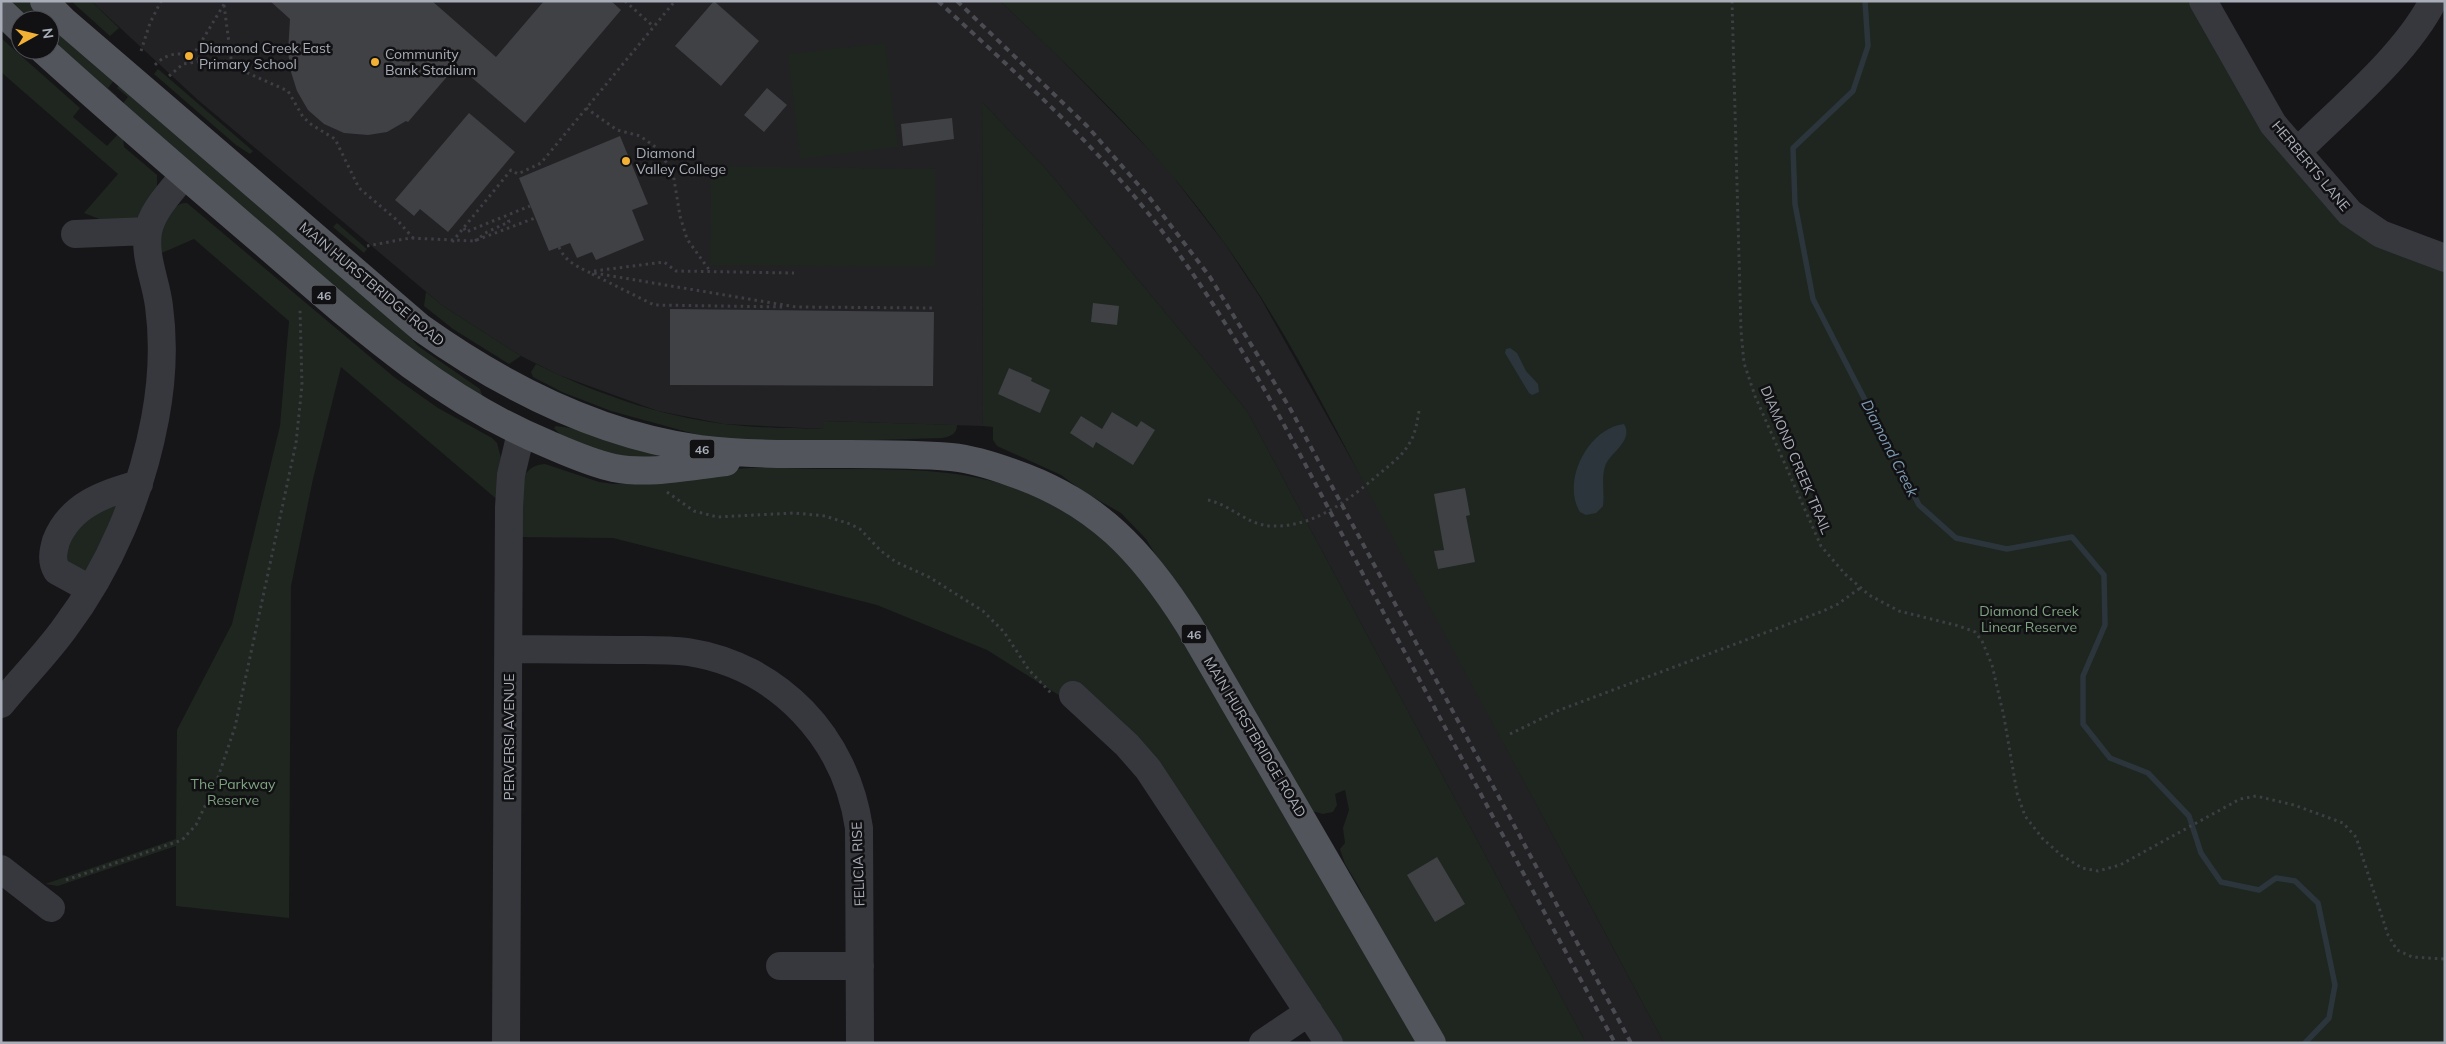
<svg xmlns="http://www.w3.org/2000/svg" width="2446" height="1044" viewBox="0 0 2446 1044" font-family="Mulish,sans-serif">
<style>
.built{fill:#222225}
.green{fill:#1e261f}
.water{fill:#2c353c}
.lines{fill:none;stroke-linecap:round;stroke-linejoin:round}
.stream{stroke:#2c353c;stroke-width:5.5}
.building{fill:#404145}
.path{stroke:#3d3f44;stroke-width:3;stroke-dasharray:2.5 4;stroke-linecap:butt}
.minor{stroke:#37383d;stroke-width:28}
.major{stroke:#53555c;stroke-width:28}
.rail{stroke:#4a4c52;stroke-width:4;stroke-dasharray:6 5;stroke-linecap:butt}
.poi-dot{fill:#f2b134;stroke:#111113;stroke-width:2}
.labels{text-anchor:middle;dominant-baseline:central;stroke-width:5;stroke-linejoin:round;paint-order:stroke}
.shield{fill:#111113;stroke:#7b7e86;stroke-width:1}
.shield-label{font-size:12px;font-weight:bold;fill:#a8adb8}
.poi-label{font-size:14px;fill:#a8adb8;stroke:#111113;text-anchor:start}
.street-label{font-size:14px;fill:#a8adb8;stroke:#111113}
.park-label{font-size:14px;fill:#7fa381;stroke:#111113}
.water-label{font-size:15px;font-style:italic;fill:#7f9bb3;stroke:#111113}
</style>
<rect width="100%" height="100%" fill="#161618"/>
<!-- built -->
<path class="built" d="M91 1H1000L1056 54 1164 165 1225 244 1260 297 1363 480 1664 1043H1586L1247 411 1047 170 982 102 983 426 824 421V429L724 424 658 411 559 375 521 356 443 306 198 100Z"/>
<!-- green -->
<path class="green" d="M5 1H30L49 20H23Z
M71 1H91L119 28 110 36Z
M1000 1H2191L2272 138 2445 268V1043H1664C1576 878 1487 713 1398 548 1343 445 1293 338 1225 244 1161 153 1080 77 1000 1Z
M50 21 116 78 108 88 117 96 113 101 50 45Z
M1 38 80 108 73 117 107 146 119 133 123 137 124 147 157 175V189L139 218 107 222 84 213 118 174 1 72Z
M885 43 898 147 800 159 788 54Z
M158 69 253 151 250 154 236 145 154 74Z
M121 83 378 304 418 346 480 389 483 398 443 378 120 107 128 97 117 88Z
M982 102 1047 170 1247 411 1586 1043H1443L1386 944 1359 887 1345 864 1340 849 1345 843 1343 828 1349 810 1345 790 1335 794 1337 805 1333 812 1323 814 1312 811 1146 539 1121 513 1084 492 1061 475 997 446 993 440V427L983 426Z
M711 166 935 169V267L710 265Z
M187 203 394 377 438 408 492 438 497 443 501 458 500 502 341 367 313 479 291 586 289 918 176 906V846L58 886 45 884 176 839 177 730 232 624 280 426 289 321 194 239 157 255C157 250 156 243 157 239 161 225 171 202 187 203Z
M337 223 367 249 364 253 333 227Z
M426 292 443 306 521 356 509 364 453 329 424 306Z
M536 364C594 393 660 416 724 424 757 428 790 428 823 429L824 421 957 425C957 434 950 437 942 438L747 444 702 436 611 411 562 392 533 377 531 372Z
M556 426 578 429 696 453 621 460 561 435 554 428Z
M545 464 599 482 614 484C655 482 695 472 735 469 769 466 803 469 837 469 927 469 1004 468 1081 522 1110 543 1133 569 1157 596L1419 1043H1337L1206 840 1065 699 987 650 877 605 613 538 520 537C520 513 510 466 545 464Z
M110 501 117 506 93 565 84 572 67 570 64 543 68 535Z"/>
<!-- water -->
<path class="water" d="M1510 348 1517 353 1526 371 1538 384 1539 392 1532 395 1529 393 1505 353 1506 349Z
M1624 424C1633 439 1614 451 1607 462 1600 474 1605 492 1603 506L1596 513 1586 515 1580 512C1561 482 1588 428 1624 424Z"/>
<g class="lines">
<!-- stream -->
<path class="stream" d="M1865 1 1868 46 1853 91 1793 148 1795 204 1813 299 1919 505 1956 538 2007 549 2072 537 2104 575 2105 625 2083 676V724L2110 758 2148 773 2189 816 2201 853 2221 882 2259 890 2276 878 2295 881 2318 903 2335 985 2329 1018 2305 1043"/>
</g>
<!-- building -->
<path class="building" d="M270 1H432L496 57 544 1H611L621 10 525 123 457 65 408 122 406 121 387 132 368 135 344 133 324 124 308 110 297 91 291 72 288 52 290 19Z
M714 1 759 41 721 86 675 46Z
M767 88 787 105 764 132 744 115Z
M469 113 515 152 448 232 420 209 414 216 395 200Z
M952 118 954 139 903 146 901 124Z
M620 136 648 204 632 210 644 240 596 260 592 252 577 258 570 243 549 251 519 178Z
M1093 303 1119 306 1117 325 1091 322Z
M670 309 934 312 933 386 670 385Z
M1009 368 1032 378 1031 381 1050 390 1040 413 998 394Z
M1112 412 1137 427 1141 421 1155 430 1133 465 1096 442 1093 448 1070 433 1081 416 1102 429Z
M1465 488 1470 515 1466 516 1475 562 1438 569 1434 551 1444 550 1434 494Z
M1437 857 1465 904 1435 922 1407 875Z"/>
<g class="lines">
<!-- path -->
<path class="path" d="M625 1 654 27
M1732 1 1741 331 1744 363 1755 396 1821 546 1845 574 1869 595 1899 611 1959 626 1975 632 1982 641 1992 665 2004 717 2017 793 2025 816 2043 839 2061 855 2082 868 2098 871 2120 865 2240 799 2256 796 2294 805 2343 823 2356 837 2388 935 2397 950 2412 957 2445 959
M224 5 232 66
M141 51 150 23 161 1
M189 62 226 1
M155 65C169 50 186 52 202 61
M169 76 183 64 203 61 232 66 288 91 303 117 312 125 335 139 359 188 398 221 414 239
M586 108 617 130 640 136 657 148 673 173 680 216 687 239 710 271
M464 228 466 232 530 206
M475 241 487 232 509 222 507 216
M452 242 511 170 518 174 541 163 675 1
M367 246 410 238 474 241 535 218
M559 247C565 261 575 265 588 272L796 307 935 308
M594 271 664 262 676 271 794 273
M592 274 654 305 785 307
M667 492 694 511 717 517 795 513 825 516 850 524 860 529 881 551 896 562 929 577 983 611 1004 632 1029 670 1051 693
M1208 500C1231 505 1247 525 1271 526 1313 528 1349 500 1379 474 1390 465 1402 456 1409 444 1415 435 1417 423 1419 411
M1510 734 1557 711 1823 611 1838 604 1860 588
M66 880 182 840 196 825 216 783 235 727 296 443 302 385 300 310"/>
<!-- minor -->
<path class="minor" d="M2203 1 2273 124 2350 213 2381 234 2445 258
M2297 152C2340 109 2406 55 2433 1
M75 234 148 231
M90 589 57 571C51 561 53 552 56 541 70 505 105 493 139 484
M509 649C546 649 583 650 620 650 643 650 666 649 688 652 779 666 846 738 859 828L860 1043
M1073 695 1127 745 1148 769 1329 1043
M1 704C22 678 45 655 64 629 110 568 141 494 155 419 162 382 164 343 159 306 156 281 144 257 148 232 152 210 171 192 184 175
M1 869 51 908
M780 966H860
M506 1043 509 507 511 475 521 433
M1263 1043 1309 1012"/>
<!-- major -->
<path class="major" d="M44 1 63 20 421 328C504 387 598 435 700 449 783 459 867 450 951 457 971 459 994 466 1013 473 1097 502 1143 552 1189 625L1432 1043
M1 11 20 29
M43 50C116 116 190 180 265 244 353 320 438 399 548 444 569 453 591 463 614 468 650 475 689 466 726 462"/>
<!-- rail -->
<path class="rail" d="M938 1C1017 74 1097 145 1162 231 1243 338 1302 459 1365 578 1448 733 1531 888 1615 1043
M957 1 1087 126 1149 197 1210 277 1291 410 1631 1043"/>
</g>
<!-- markers -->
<g class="poi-dot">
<circle cx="189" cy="56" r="5"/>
<circle cx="375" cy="62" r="5"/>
<circle cx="626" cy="161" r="5"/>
</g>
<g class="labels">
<!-- shield labels -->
<g class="shield">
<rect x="311.5" y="285.5" width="25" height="19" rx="4"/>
<rect x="689.5" y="439.5" width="25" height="19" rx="4"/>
<rect x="1181.5" y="624.5" width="25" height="19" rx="4"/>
</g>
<g class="shield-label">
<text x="324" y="295">46</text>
<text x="702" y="449">46</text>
<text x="1194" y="634">46</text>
</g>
<!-- poi labels -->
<g class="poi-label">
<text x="199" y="48">Diamond Creek East<tspan x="199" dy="16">Primary School</tspan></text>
<text x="385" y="54">Community<tspan x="385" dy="16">Bank Stadium</tspan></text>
<text x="636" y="153">Diamond<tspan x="636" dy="16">Valley College</tspan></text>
</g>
<!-- street labels -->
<g class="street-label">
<text transform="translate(2311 166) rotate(50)">HERBERTS LANE</text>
<text transform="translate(372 284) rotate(40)">MAIN HURSTBRIDGE ROAD</text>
<text transform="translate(1796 460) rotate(67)">DIAMOND CREEK TRAIL</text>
<text transform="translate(509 737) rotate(-90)">PERVERSI AVENUE</text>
<text transform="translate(1255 737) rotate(59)">MAIN HURSTBRIDGE ROAD</text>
<text transform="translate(858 864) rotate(-92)">FELICIA RISE</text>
</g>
<!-- park labels -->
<g class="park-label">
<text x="2029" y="611">Diamond Creek<tspan x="2029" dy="16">Linear Reserve</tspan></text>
<text x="233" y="784">The Parkway<tspan x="233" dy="16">Reserve</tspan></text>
</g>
<!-- water labels -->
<g class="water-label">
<text transform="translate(1890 448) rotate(63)">Diamond Creek</text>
</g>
</g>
<!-- border -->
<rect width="2446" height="1044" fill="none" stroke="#a8adb8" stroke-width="5"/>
<!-- north arrow -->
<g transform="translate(35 35) rotate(82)"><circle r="24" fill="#111113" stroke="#4d4f55"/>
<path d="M0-4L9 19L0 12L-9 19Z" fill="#f2b134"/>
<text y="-8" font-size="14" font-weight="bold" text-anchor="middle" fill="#a8adb8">N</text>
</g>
</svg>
